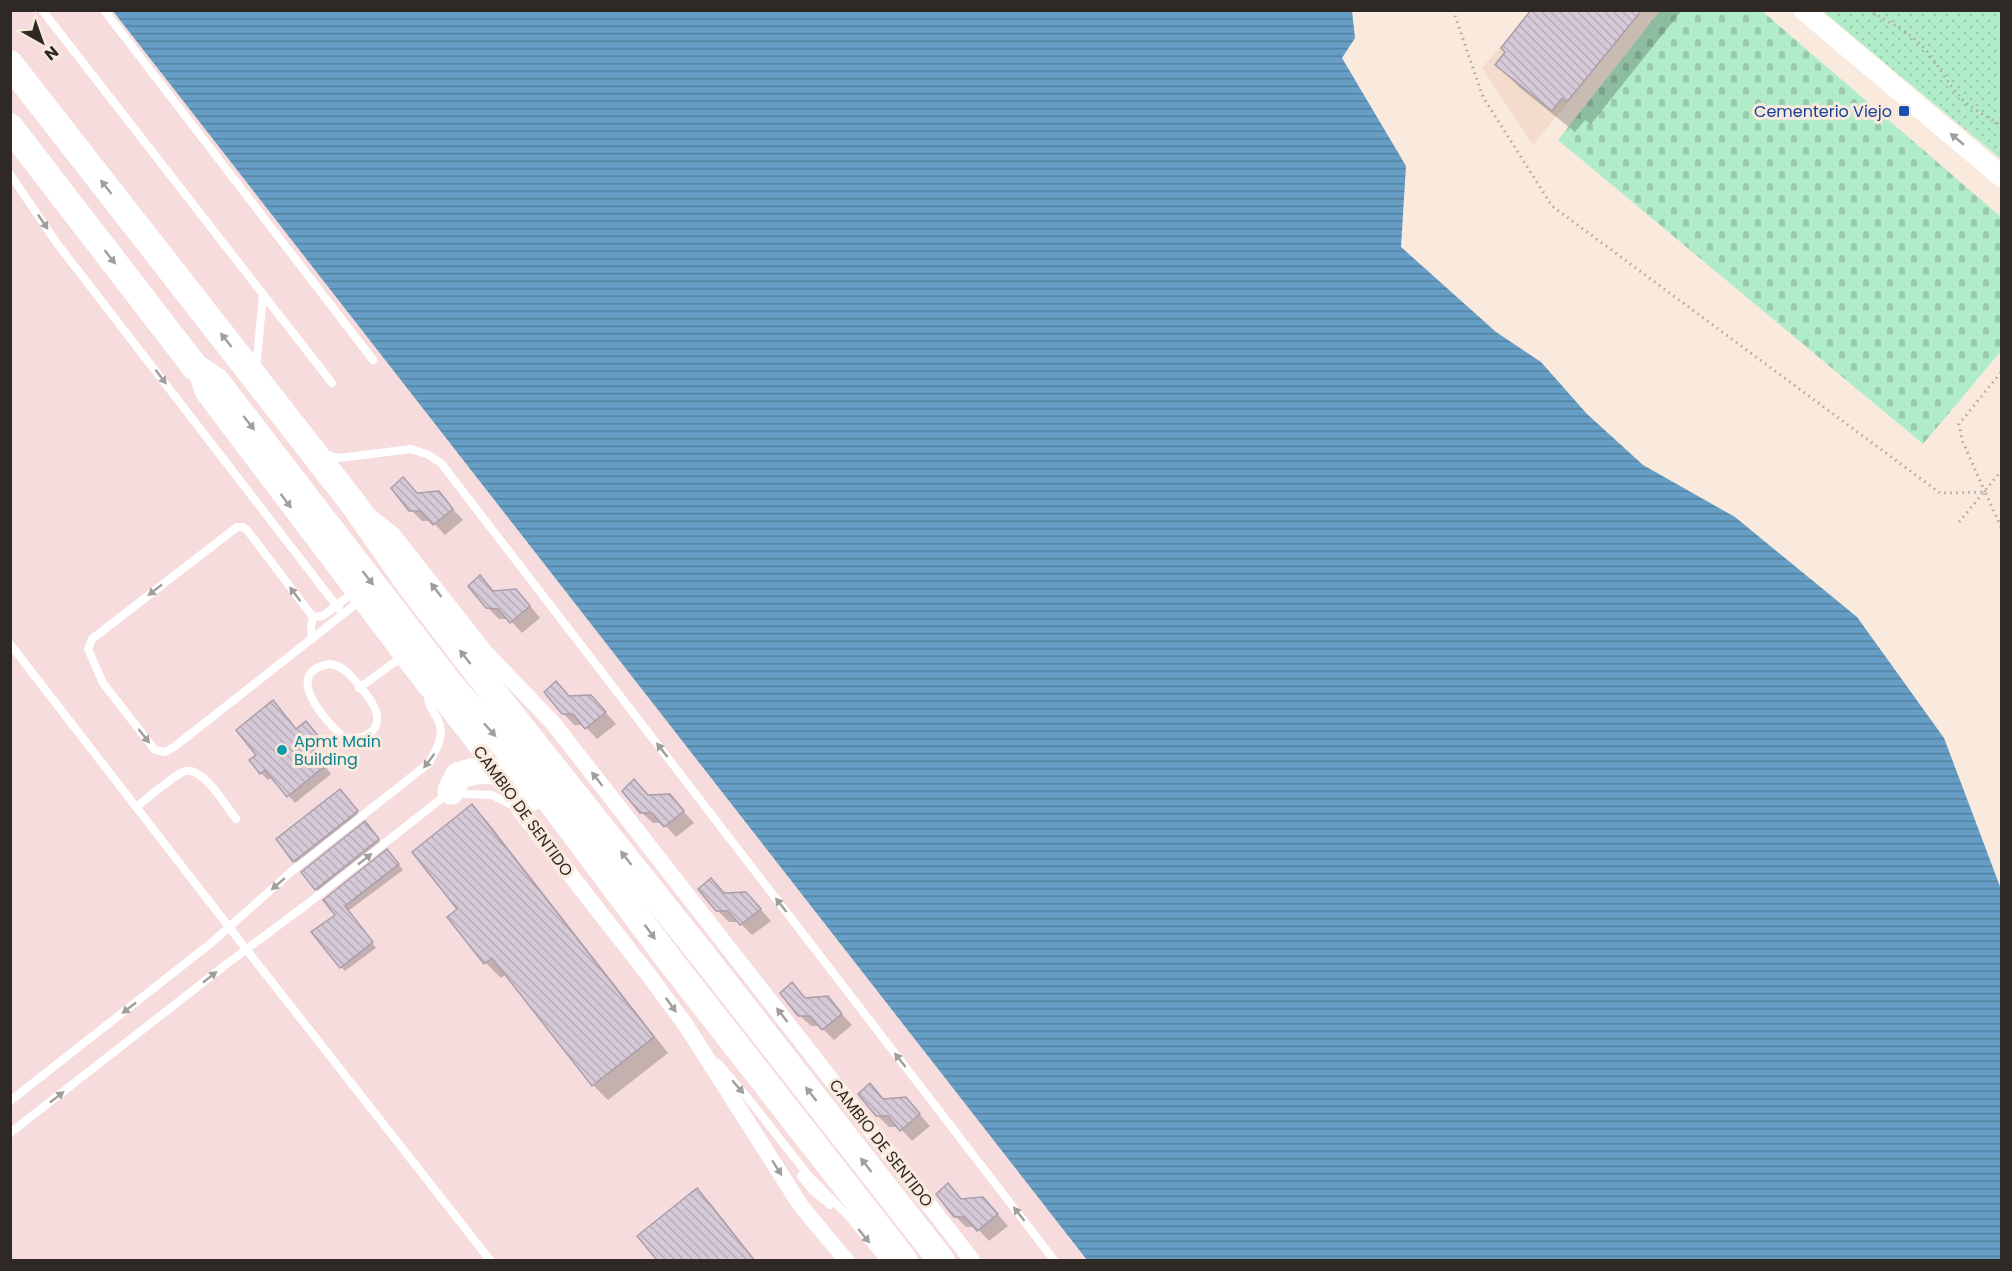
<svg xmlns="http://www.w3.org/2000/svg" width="2012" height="1271" viewBox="0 0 2012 1271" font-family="Poppins,sans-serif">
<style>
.built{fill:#f3dccc}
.industrial{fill:#f7dcdd}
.cemetery{fill:url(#cemetery-stones)}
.park{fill:url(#park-dots)}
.water{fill:url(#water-rules)}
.shadow{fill:#0003}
.building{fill:url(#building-back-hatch);stroke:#aa9eac;stroke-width:1.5}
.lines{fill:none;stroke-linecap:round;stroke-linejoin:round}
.path{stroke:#b3a79d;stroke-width:3;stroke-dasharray:1.5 4.5;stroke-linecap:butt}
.service{stroke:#fff;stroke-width:8}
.minor{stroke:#fff;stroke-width:16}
.tertiary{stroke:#fff;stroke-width:21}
.primary{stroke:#fff;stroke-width:27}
.oneway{fill:#a19f9d}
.transit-dot{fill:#1a4fb4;stroke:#faeade;stroke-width:2}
.culture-dot{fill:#0f9aa8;stroke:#faeade;stroke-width:2}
.labels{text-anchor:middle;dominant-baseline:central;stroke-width:6;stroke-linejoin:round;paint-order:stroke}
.transit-label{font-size:16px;fill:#164399;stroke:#faeade;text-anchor:end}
.culture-label{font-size:16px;fill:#0d838f;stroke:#faeade;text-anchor:start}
.street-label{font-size:16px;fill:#2f2925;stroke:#faeade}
</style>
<defs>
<pattern id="cemetery-stones" width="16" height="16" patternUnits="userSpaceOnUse" patternTransform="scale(1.5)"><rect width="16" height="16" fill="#b1ecc8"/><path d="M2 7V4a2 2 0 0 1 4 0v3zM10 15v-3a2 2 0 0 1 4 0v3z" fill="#99caac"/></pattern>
<pattern id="park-dots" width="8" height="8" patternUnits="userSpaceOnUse" patternTransform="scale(1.5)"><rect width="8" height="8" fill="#b1ecc8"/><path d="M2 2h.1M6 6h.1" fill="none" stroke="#99caac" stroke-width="1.8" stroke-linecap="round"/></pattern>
<pattern id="water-rules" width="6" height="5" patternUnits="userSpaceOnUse" patternTransform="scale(1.5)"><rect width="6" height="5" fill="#669ec5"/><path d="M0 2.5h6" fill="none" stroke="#5481a0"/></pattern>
<pattern id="building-back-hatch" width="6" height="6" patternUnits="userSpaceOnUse" patternTransform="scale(1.5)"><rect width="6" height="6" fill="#d6c9d8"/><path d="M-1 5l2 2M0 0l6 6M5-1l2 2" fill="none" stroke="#b8adb9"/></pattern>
</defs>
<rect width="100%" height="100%" fill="#faeade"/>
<!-- built -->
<path class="built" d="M1531 11H1642L1533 145 1482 68Z"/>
<!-- industrial -->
<path class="industrial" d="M10 11H113L1087 1260H11Z"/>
<!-- cemetery -->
<path class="cemetery" d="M1660 11H1762L2001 217V351L1923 444 1558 140Z"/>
<!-- park -->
<path class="park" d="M1823 11H2001V159L1899 75Z"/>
<!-- water -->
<path class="water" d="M113 11H1352L1355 38 1342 58 1406 166 1401 247 1496 332 1541 362 1587 414 1643 465 1735 517 1857 617 1944 738 2001 889V1260H1087Z"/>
<!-- shadow -->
<path class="shadow" d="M1533 10H1682L1591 124 1585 120 1575 132 1519 87 1497 65Z
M438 493 463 520 445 535 432 521H422L411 510 418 494Z
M480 577 495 592 527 602 540 618 522 633 509 619H499L487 607Z
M591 696 616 724 597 739 584 725H574L563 713Z
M297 730H313L325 745 315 753 331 774 295 803 273 777 268 780 261 773Z
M343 794 359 815 298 864 294 861Z
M669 795 694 823 676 837 663 823H653L641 812 649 797Z
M472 806 487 821 668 1053 608 1100 593 1085 506 974 501 978 486 963 450 917 459 909Z
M368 826 381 843 319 892 316 889Z
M392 856 403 870 348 911 376 948 345 971 341 967 337 915 325 900Z
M725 895 757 905 771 921 752 935 739 922H729L717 910Z
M792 984 807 999 827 998 852 1025 834 1040 820 1026H811L799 1015Z
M870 1085 885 1100 905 1098 930 1126 912 1141 899 1127H889L877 1115Z
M697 1190 712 1205 755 1260H659L639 1236Z
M962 1200 994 1210 1008 1226 989 1241 976 1227H966L955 1216Z"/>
<!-- building -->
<path class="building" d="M1531 10H1642L1567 102 1562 98 1552 111 1495 65 1505 52 1501 48Z
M403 477 417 493 439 491 453 509 433 525 421 511H409L391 488Z
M480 575 493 591 516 589 530 606 510 623 498 609 486 608 468 586Z
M556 681 569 696 591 695 606 712 585 729 573 714H562L544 692Z
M273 700 296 729 306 721 319 737 309 745 325 766 287 797 265 770 260 774 249 760 256 755 236 730Z
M634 779 648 795 670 794 684 811 664 827 652 813H640L622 791Z
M340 789 358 811 293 862 276 839Z
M472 804 654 1037 592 1086 492 958 484 964 447 917 457 909 412 852Z
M365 821 379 839 315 890 301 872Z
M387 849 399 864 345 906 373 942 340 968 311 932 335 915 323 900Z
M711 878 724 893 746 892 761 909 740 925 728 911H716L698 889Z
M792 982 805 998 828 996 842 1014 822 1030 810 1016H798L780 993Z
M870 1083 883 1099 906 1097 920 1114 900 1131 888 1116H876L858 1094Z
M948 1183 961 1199 983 1197 998 1214 977 1231 965 1217H954L936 1194Z
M697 1188 754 1260H657L637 1236Z"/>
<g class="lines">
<!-- path -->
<path class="path" d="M1453 10 1483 97 1552 206 1940 493 1985 492 2002 529
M1868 10C1887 21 1910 32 1925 49 1938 64 1947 83 1960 97 1972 110 1988 116 2002 127
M1985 492 1962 440 1959 424 2002 371
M1959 522 2002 470"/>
<!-- service -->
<path class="service" d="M42 10 332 383
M104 10 373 360
M10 174 56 242 339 609
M256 369 263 295
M324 454 339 458 411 449 427 454 441 463 1054 1260
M354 592 323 616 313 617 247 530 243 527H237L92 639 88 649 103 683 155 750 165 752 174 747 361 600
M312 639 311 628 313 617
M10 644 246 949 490 1260
M330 664C335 665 339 666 343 669 352 675 373 701 376 711 383 732 360 743 343 737 325 720 281 672 330 664Z
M359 688 403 656
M136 807C146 800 177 772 186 771 204 768 226 806 236 819
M718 1063 747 1097 808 1175 850 1218 884 1260
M10 1101 210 944 292 871 429 763C437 748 446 735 437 718 431 707 428 705 427 692
M10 1133 228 963 306 905 451 791 468 794 492 795 519 809
M801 1176 812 1190 830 1205"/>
<!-- minor -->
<path class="minor" d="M195 368 203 393 426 688 441 701 514 795 519 809 651 978 687 1027 801 1206 846 1260
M372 518 393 535 485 652 553 723 972 1260"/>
<!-- tertiary -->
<path class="tertiary" d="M1804 10 2002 177"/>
<!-- primary -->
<path class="primary" d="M10 64 352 502 411 586 477 672 704 957 941 1260
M10 127 195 367 216 381 452 687 531 775 671 962 904 1260
M451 791 458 776C491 764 510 772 532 797"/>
</g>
<!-- one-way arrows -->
<defs><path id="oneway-solid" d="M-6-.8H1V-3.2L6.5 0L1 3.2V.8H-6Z" transform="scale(1.5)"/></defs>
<g class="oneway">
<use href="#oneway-solid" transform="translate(1957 139) rotate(-140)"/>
<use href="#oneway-solid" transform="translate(106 187) rotate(-128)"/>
<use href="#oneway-solid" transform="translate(43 222) rotate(56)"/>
<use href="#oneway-solid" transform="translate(110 257) rotate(52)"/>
<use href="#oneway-solid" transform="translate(226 340) rotate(-128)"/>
<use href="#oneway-solid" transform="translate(161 377) rotate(53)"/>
<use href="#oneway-solid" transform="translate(249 423) rotate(52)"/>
<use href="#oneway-solid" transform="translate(286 501) rotate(53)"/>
<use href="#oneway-solid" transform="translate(368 578) rotate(52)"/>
<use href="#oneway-solid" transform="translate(155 590) rotate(142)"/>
<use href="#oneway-solid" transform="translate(436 590) rotate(-128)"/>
<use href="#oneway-solid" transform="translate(295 594) rotate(-127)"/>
<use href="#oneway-solid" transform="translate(465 657) rotate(-128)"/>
<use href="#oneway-solid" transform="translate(490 730) rotate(48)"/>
<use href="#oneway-solid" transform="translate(144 736) rotate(52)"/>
<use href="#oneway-solid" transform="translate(662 750) rotate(-128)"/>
<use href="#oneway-solid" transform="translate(429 761) rotate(127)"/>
<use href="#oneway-solid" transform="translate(597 779) rotate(-128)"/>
<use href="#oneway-solid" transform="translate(626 858) rotate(-128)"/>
<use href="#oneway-solid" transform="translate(365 859) rotate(-38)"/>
<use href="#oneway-solid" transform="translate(278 884) rotate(139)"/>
<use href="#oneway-solid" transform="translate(781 905) rotate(-128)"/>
<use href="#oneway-solid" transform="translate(650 932) rotate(54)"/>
<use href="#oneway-solid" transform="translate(210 977) rotate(-38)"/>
<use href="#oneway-solid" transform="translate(671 1005) rotate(54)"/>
<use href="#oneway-solid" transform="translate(129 1008) rotate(142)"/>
<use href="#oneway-solid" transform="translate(782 1015) rotate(-128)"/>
<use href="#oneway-solid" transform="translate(900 1060) rotate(-128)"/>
<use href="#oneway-solid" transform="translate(738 1087) rotate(49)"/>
<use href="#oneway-solid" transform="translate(811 1094) rotate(-128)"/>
<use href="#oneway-solid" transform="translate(57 1097) rotate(-38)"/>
<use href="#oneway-solid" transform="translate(866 1165) rotate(-128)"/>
<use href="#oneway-solid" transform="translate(777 1168) rotate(57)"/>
<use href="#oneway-solid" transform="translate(1019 1214) rotate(-128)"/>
<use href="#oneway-solid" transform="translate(864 1236) rotate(51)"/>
</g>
<!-- markers -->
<rect class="transit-dot" x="1898" y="105" width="12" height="12" rx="3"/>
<circle class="culture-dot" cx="282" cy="750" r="6"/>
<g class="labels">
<!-- transit labels -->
<g class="transit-label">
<text x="1892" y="111">Cementerio Viejo</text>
</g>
<!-- culture labels -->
<g class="culture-label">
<text x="294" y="741">Apmt Main<tspan x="294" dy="18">Building</tspan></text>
</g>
<!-- street labels -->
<g class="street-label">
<text transform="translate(523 811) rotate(54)">CAMBIO DE SENTIDO</text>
<text transform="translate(881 1143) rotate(52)">CAMBIO DE SENTIDO</text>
</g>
</g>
<!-- border -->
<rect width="2012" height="1271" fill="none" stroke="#2f2925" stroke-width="24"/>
<!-- north arrow -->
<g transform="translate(42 42) rotate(140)" stroke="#faeade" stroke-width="4.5" paint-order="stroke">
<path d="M0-4.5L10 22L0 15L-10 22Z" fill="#2f2925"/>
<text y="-9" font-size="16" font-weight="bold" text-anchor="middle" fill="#2f2925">N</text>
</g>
</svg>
